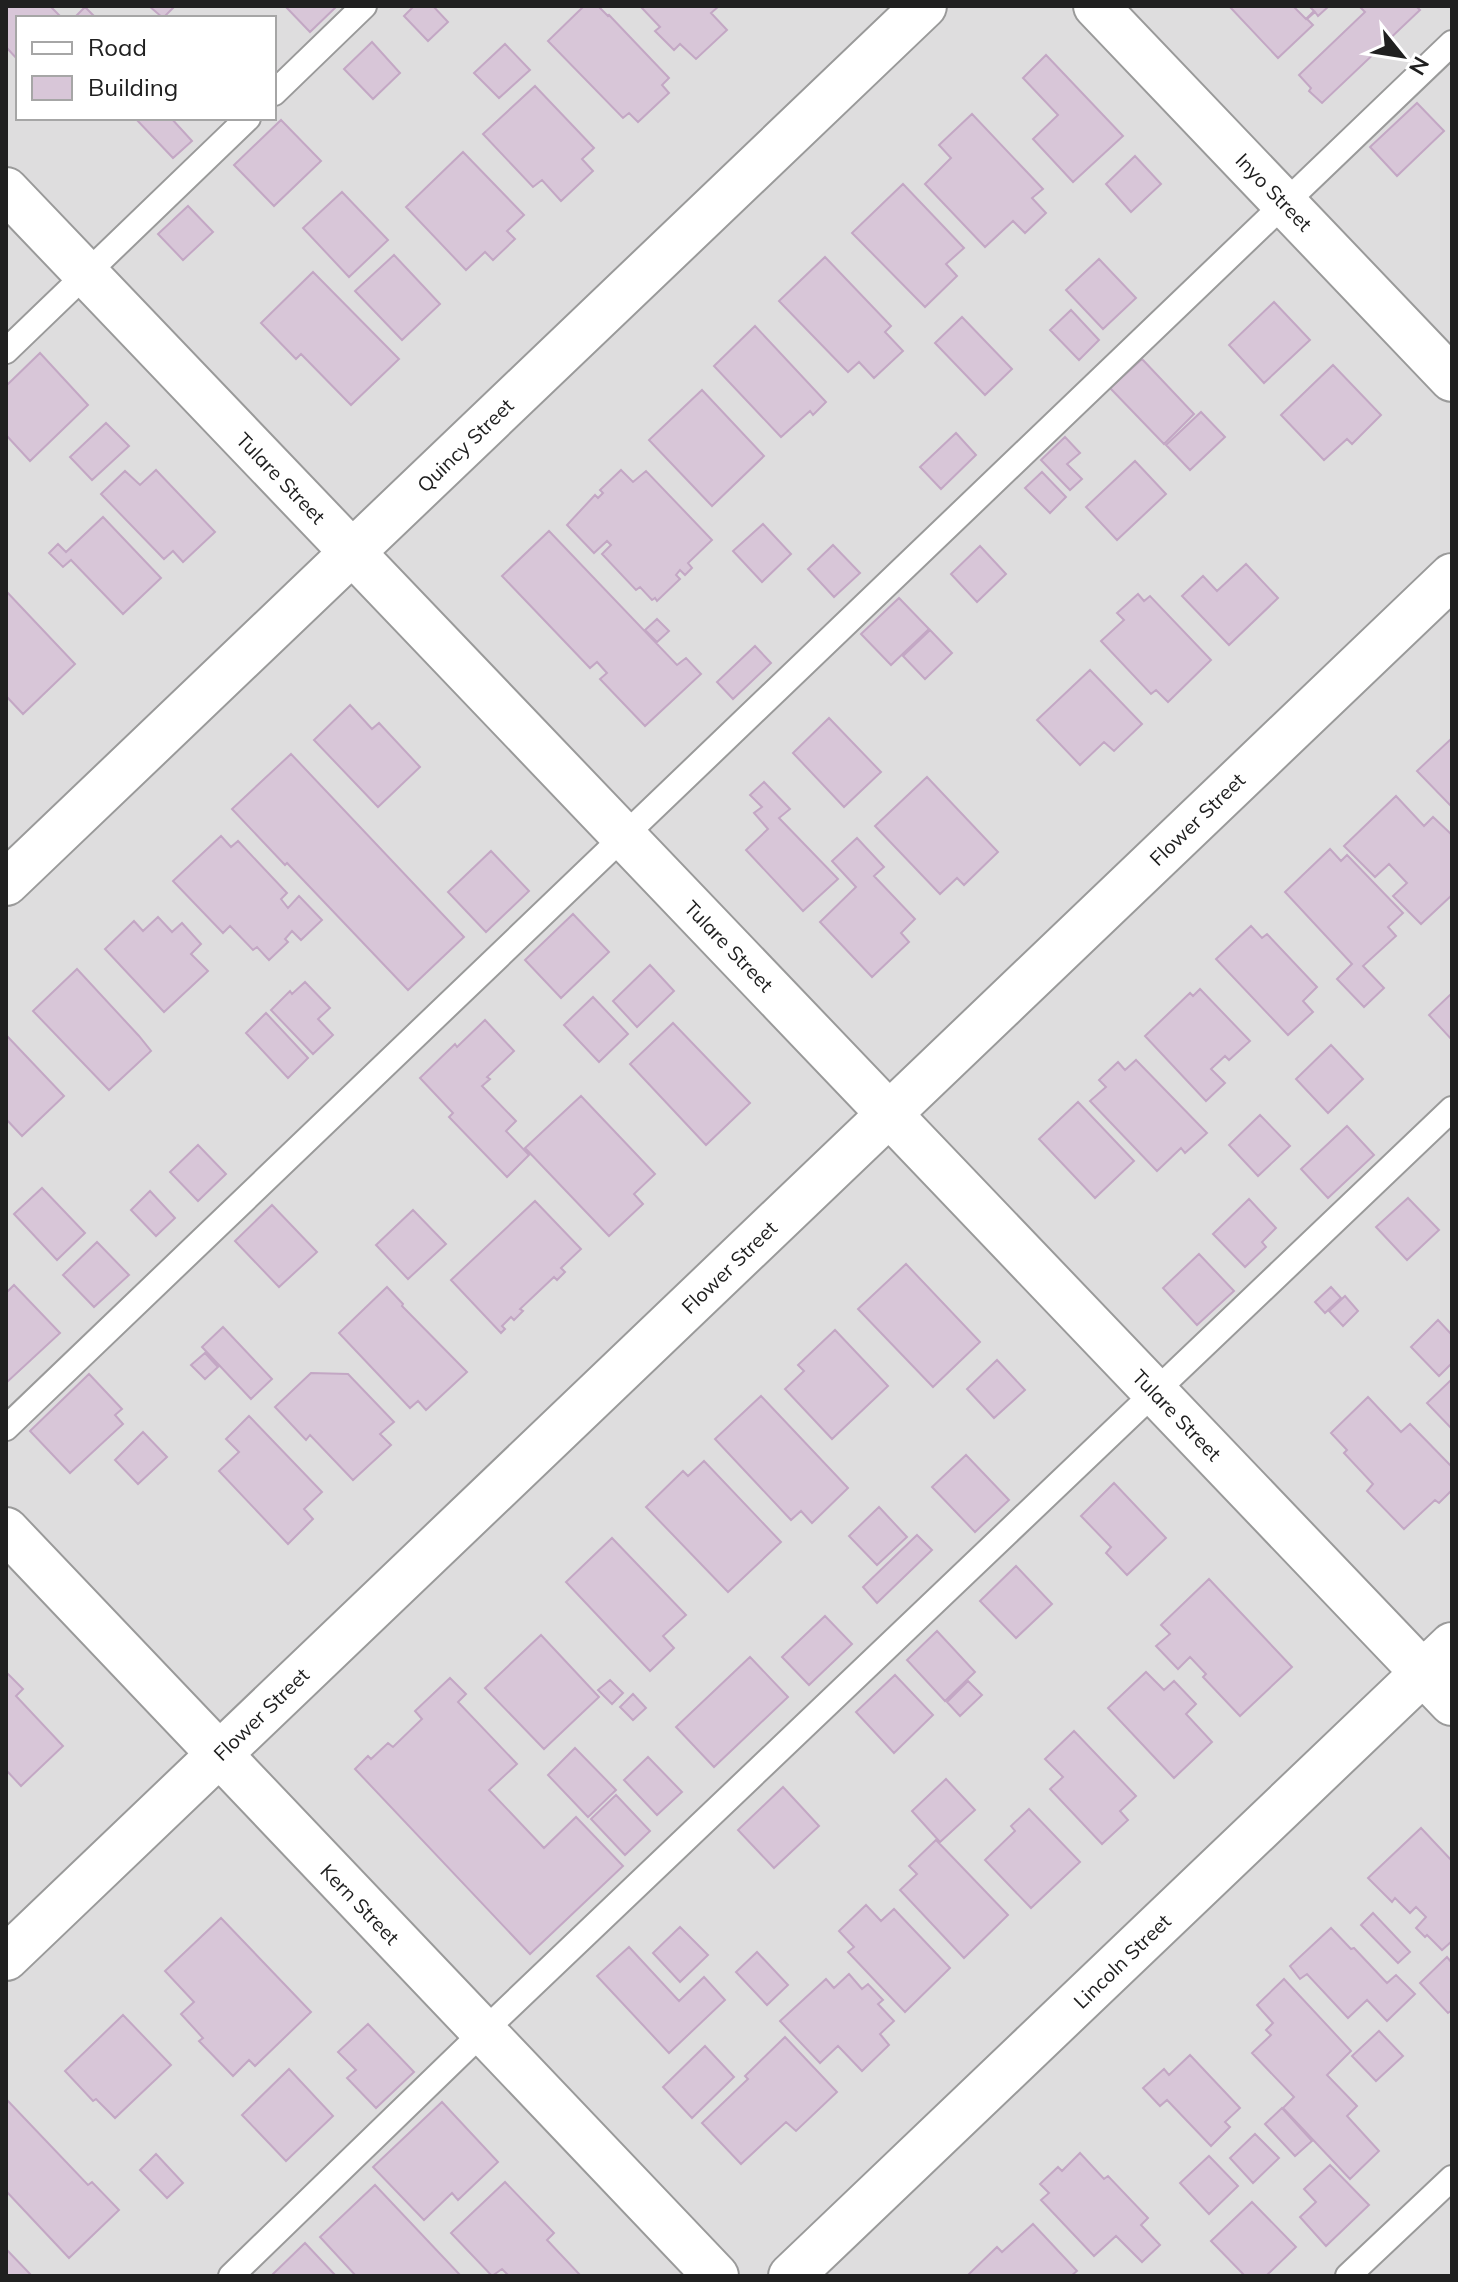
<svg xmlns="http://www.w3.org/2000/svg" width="1458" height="2282" viewBox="0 0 1458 2282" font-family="Mulish,sans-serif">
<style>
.residential{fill:#deddde;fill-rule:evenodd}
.building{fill:#d8c6d8;stroke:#c3a7c4;stroke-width:2}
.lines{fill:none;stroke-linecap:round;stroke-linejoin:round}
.lane-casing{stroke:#9a9a9a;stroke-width:28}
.street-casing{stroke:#9a9a9a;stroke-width:48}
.lane{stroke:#fff;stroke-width:24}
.street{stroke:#fff;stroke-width:44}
.labels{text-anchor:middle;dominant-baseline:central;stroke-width:8;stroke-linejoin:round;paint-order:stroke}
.street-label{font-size:20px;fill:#202020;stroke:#fff}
</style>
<rect width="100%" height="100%" fill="#f1e6ef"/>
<!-- residential -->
<path class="residential" d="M6 6H1452V2276H6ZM18 18H274V118H18Z"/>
<!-- building -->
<path class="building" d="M6 6H50L62 18H18V60L6 47Z
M149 6H175L163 18Z
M285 6H337L310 32Z
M414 6H433L448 22 428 41 404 16Z
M584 6H598L608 16 609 15 669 78 662 85 669 93 638 122 629 113 623 118 548 41Z
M640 6H719L711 13 727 30 696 59 680 44 674 50 655 31 660 27Z
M1229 6H1293L1306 19 1314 11 1309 6H1329L1318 16 1315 12 1307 19 1313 25 1278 58Z
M1359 6H1416L1420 10 1322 103 1309 91 1311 88 1299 75 1365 12Z
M85 7 96 18H74Z
M372 42 400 73 373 99 344 69Z
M505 44 530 70 499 98 474 73Z
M1046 55 1123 136 1073 182 1033 139 1058 115 1023 78Z
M535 86 594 148 582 159 593 171 561 201 542 180 533 187 483 134Z
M1417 103 1444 131 1397 176 1370 147Z
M972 114 1043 189 1032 198 1046 213 1025 233 1013 221 985 247 925 184 951 158 939 145Z
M135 118H171L192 141 173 158Z
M281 120 321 161 274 206 234 165Z
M463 152 524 215 507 231 515 239 493 260 485 252 466 270 406 207Z
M1135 156 1161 184 1131 212 1106 184Z
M903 184 964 248 946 264 957 276 925 307 852 233Z
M342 192 388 240 349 277 303 228Z
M188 206 213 232 183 260 158 234Z
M394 255 440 304 402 340 355 291Z
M825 257 891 326 885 332 903 351 874 378 859 362 848 372 779 301Z
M1099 259 1136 298 1103 329 1066 290Z
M313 272 399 359 351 405 301 354 296 359 261 323Z
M1274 302 1310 340 1264 383 1229 345Z
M1071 310 1099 340 1079 360 1050 330Z
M962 317 1012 369 985 395 935 343Z
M755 326 826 402 813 415 810 411 781 437 714 366Z
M40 353 88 405 30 461 6 435V386Z
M1142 359 1194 414 1164 444 1110 388Z
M1333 365 1381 415 1352 444 1347 439 1324 460 1281 415Z
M702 390 764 456 712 506 649 440Z
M1201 412 1225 437 1190 470 1166 445Z
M106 423 129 446 92 480 70 457Z
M956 433 976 455 941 489 920 467Z
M1065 437 1080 453 1067 464 1082 479 1070 490 1041 460Z
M1135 461 1166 494 1117 540 1086 507Z
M156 470 215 532 183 562 173 551 164 559 101 494 125 471 140 485Z
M621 470 633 482 646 471 712 540 688 563 692 568 685 575 680 570 676 575 680 579 657 601 655 598 652 600 640 587 636 590 602 554 611 545 607 541 594 553 567 525 595 495 598 498 603 493 600 490Z
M1042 472 1066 497 1050 513 1025 488Z
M103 517 161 578 123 614 71 560 63 567 49 553 58 544 66 552Z
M763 524 791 554 762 582 733 551Z
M549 531 677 665 686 658 701 674 645 726 600 679 607 673 597 662 590 668 502 576Z
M833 545 860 573 834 597 808 569Z
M980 546 1006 574 977 602 951 574Z
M1246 564 1278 598 1229 645 1182 596 1203 576 1217 591Z
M6 591 75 664 23 714 6 696Z
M1138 594 1144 601 1150 596 1211 660 1168 702 1156 690 1151 694 1101 641 1124 620 1117 613Z
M899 598 929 629 891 665 861 634Z
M657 619 669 631 657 642 645 630Z
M930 630 952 653 925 679 903 656Z
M755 646 771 663 733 699 717 682Z
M1090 670 1142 724 1114 751 1104 742 1080 765 1037 720Z
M350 705 372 729 379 723 420 767 378 807 314 740Z
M829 718 881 772 844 807 793 753Z
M1452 738V807L1417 771Z
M291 754 464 937 408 990 287 863 285 865 232 809Z
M927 777 998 852 964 885 957 878 940 894 875 826Z
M764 782 790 809 779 818 838 879 803 911 746 850 768 829 754 813 762 807 750 795Z
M1396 796 1424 826 1433 817 1452 835V895L1421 924 1393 896 1407 883 1389 864 1375 877 1344 846Z
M221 836 231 847 238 841 287 893 281 899 288 908 299 896 322 920 301 940 292 931 285 939 288 942 269 960 257 947 253 950 230 926 223 933 173 881Z
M857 838 884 867 874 876 915 919 901 933 909 942 872 977 820 922 856 887 832 861Z
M1330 849 1341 861 1347 855 1403 913 1388 927 1396 936 1363 966 1384 988 1364 1007 1337 979 1352 964 1285 892Z
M491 851 529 891 486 932 448 892Z
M573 914 609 952 561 998 525 960Z
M158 917 172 932 182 923 201 944 191 954 208 971 164 1012 105 949 134 921 143 931Z
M1251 926 1262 938 1267 934 1317 987 1303 1001 1313 1012 1288 1035 1216 959Z
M650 965 674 991 637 1027 613 1001Z
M77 969 139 1036 151 1051 109 1090 33 1011Z
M305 982 330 1008 318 1019 333 1035 313 1054 271 1010 290 991 292 994Z
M1200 989 1250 1041 1229 1060 1225 1056 1211 1069 1225 1083 1206 1101 1145 1036 1190 993 1193 996Z
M1452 993V1040L1429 1015Z
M593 997 628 1034 599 1062 564 1025Z
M266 1013 308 1058 288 1078 246 1033Z
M485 1020 514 1051 487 1077 490 1079 482 1086 516 1121 506 1131 529 1155 507 1177 449 1117 453 1113 420 1078 455 1044 457 1047Z
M673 1023 750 1103 706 1145 630 1064Z
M7 1036 64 1096 22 1136 6 1119Z
M1331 1045 1363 1079 1328 1113 1296 1079Z
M1136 1060 1207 1133 1185 1153 1181 1148 1157 1171 1090 1101 1106 1087 1099 1080 1118 1062 1125 1070Z
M581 1096 655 1174 634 1194 643 1204 609 1236 525 1148Z
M1078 1102 1134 1161 1095 1198 1039 1139Z
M1260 1115 1290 1146 1258 1176 1229 1145Z
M1347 1126 1374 1155 1328 1198 1301 1169Z
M198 1145 226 1174 198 1201 170 1172Z
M42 1188 85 1233 57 1260 14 1214Z
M150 1191 175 1218 156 1236 131 1210Z
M1408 1198 1439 1230 1407 1260 1376 1227Z
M1249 1199 1276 1228 1262 1242 1266 1247 1245 1267 1213 1234Z
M535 1201 581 1249 561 1268 565 1272 557 1280 554 1277 520 1309 523 1311 514 1320 511 1317 502 1326 505 1329 501 1333 451 1280Z
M272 1205 317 1252 279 1287 235 1241Z
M413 1210 446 1244 408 1279 376 1245Z
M97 1242 129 1275 94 1307 63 1275Z
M1199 1254 1234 1291 1197 1325 1163 1288Z
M906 1264 980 1342 933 1387 858 1309Z
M14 1285 60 1333 6 1383V1293Z
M387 1287 403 1304 402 1306 467 1372 426 1410 418 1401 410 1408 339 1333Z
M1331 1287 1341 1298 1325 1313 1315 1302Z
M1345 1296 1358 1311 1343 1326 1329 1311Z
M1438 1320 1452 1335V1363L1439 1376 1411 1347Z
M223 1327 272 1379 251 1399 202 1347Z
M835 1330 888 1386 832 1439 785 1389 804 1371 798 1365Z
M205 1353 218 1367 205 1379 191 1365Z
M997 1360 1025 1390 994 1418 967 1389Z
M311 1373 348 1374 394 1422 380 1434 391 1445 353 1480 310 1435 306 1440 275 1407Z
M89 1374 122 1409 115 1415 123 1424 70 1473 30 1431Z
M1452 1379V1429L1427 1403Z
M761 1396 848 1488 812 1523 801 1511 791 1520 715 1439Z
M1368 1397 1401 1432 1410 1424 1452 1467V1490L1439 1503 1435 1500 1404 1529 1367 1491 1373 1484 1344 1453 1347 1450 1331 1433Z
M249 1416 322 1492 304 1509 313 1519 288 1544 219 1471 239 1452 226 1439Z
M143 1432 167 1457 138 1484 115 1460Z
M966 1455 1009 1500 975 1532 932 1487Z
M704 1461 781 1542 728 1592 646 1507 683 1471 688 1476Z
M1114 1483 1166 1538 1127 1575 1106 1553 1111 1547 1081 1516Z
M879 1507 907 1537 877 1565 849 1536Z
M917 1535 932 1550 877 1603 863 1587Z
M612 1538 686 1615 663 1636 674 1648 650 1671 566 1582Z
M1016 1566 1052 1604 1016 1638 980 1601Z
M1209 1579 1292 1667 1240 1716 1203 1677 1206 1674 1190 1657 1178 1669 1156 1646 1170 1634 1161 1625Z
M825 1616 852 1644 809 1685 782 1657Z
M937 1631 975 1672 945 1701 907 1660Z
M541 1635 599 1697 544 1749 485 1688Z
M750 1657 788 1697 714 1767 676 1727Z
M6 1672 23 1689 16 1696 63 1746 21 1786 6 1770Z
M1146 1672 1164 1690 1174 1681 1196 1704 1186 1714 1212 1742 1174 1778 1108 1708Z
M895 1675 933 1715 894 1753 856 1712Z
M450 1678 466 1694 458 1702 517 1764 489 1790 544 1848 576 1817 623 1866 530 1954 355 1769 368 1756 371 1759 388 1743 393 1747 422 1719 415 1711Z
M610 1680 623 1693 612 1704 598 1690Z
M968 1681 982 1695 960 1716 947 1702Z
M633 1694 646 1708 633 1720 620 1707Z
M1074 1731 1136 1796 1120 1811 1128 1820 1102 1844 1050 1789 1063 1777 1045 1759Z
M575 1748 616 1790 588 1817 548 1775Z
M648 1757 682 1792 657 1815 624 1780Z
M946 1779 975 1810 940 1842 912 1811Z
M783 1787 819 1826 774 1868 738 1830Z
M616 1795 650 1831 625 1855 591 1819Z
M1029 1809 1080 1862 1031 1908 985 1860 1015 1831 1011 1826Z
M1421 1828 1452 1861V1941L1442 1950 1427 1935 1425 1937 1416 1928 1426 1917 1416 1907 1410 1913 1395 1898 1392 1902 1368 1878Z
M936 1840 1008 1915 964 1958 900 1890 917 1874 909 1866Z
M866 1905 881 1921 894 1909 950 1968 905 2012 848 1952 854 1947 839 1931Z
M1373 1913 1410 1952 1398 1963 1361 1925Z
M221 1918 311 2012 255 2066 249 2060 233 2076 199 2041 203 2038 181 2014 194 2002 165 1971Z
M680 1927 708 1955 680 1982 653 1953Z
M1331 1928 1351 1949 1354 1948 1387 1983 1396 1975 1415 1994 1387 2021 1367 2000 1348 2018 1307 1974 1300 1979 1290 1966Z
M629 1947 679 2001 704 1977 725 2000 669 2053 597 1976Z
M757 1952 788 1985 767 2005 736 1972Z
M1447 1957 1452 1963V2010L1448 2013 1420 1983Z
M849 1974 862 1989 868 1984 883 2000 878 2004 894 2021 880 2034 889 2045 862 2071 838 2046 820 2063 780 2021 826 1979 834 1988Z
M1284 1979 1351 2051 1327 2075 1357 2106 1347 2116 1379 2151 1350 2179 1283 2108 1294 2097 1252 2053 1271 2035 1266 2030 1273 2023 1257 2005Z
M123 2015 171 2065 115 2118 96 2099 93 2101 65 2071Z
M368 2024 414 2072 376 2108 347 2078 356 2070 338 2052Z
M1379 2031 1403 2056 1376 2081 1352 2056Z
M785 2037 837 2092 796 2131 786 2122 741 2164 702 2123 748 2079 745 2076Z
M705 2046 734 2077 692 2118 663 2087Z
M1190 2055 1240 2108 1225 2122 1230 2127 1211 2146 1167 2100 1160 2106 1143 2088 1164 2069 1169 2075Z
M289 2069 333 2116 286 2161 242 2115Z
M8 2101 88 2185 92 2182 119 2210 69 2258 6 2191V2102Z
M442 2102 498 2162 458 2200 452 2193 424 2220 373 2167Z
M1282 2108 1312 2141 1295 2156 1265 2124Z
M1255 2134 1279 2158 1253 2183 1230 2158Z
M1080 2153 1104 2179 1108 2176 1148 2218 1141 2225 1160 2245 1142 2262 1116 2236 1094 2256 1041 2200 1049 2193 1040 2184 1058 2167 1062 2171Z
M156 2154 183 2183 167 2198 140 2170Z
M1209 2156 1238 2186 1209 2214 1180 2183Z
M1330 2165 1369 2205 1326 2246 1300 2217 1316 2202 1304 2189Z
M505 2182 554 2233 547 2240 581 2276H509L502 2269 492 2276 451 2233Z
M375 2185 461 2276H356L320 2237Z
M1252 2202 1296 2247 1266 2276H1245L1211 2241Z
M1033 2224 1077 2271 1071 2276 968 2275 997 2247 1002 2252Z
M305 2243 336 2276H275L273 2274Z
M6 2249 32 2276H6Z"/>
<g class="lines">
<!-- lane casing -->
<g class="lane-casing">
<path id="lane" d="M274 93 364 6
M6 351 248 118
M6 1428 1452 43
M231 2276 483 2032 1452 1109
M1348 2276 1452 2178"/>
</g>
<!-- street casing -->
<g class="street-casing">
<path id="street" d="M1096 6 1452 379
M6 190 1452 1703
M6 883 924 6
M6 1530 716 2276
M6 1958 1452 576
M791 2276 1452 1645"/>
</g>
<!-- lane -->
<use href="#lane" class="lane"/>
<!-- street -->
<use href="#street" class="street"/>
</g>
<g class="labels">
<!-- street labels -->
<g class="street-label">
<text transform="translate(1274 192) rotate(46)">Inyo Street</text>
<text transform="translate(465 445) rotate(-44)">Quincy Street</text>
<text transform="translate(281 478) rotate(46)">Tulare Street</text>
<text transform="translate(1197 819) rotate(-44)">Flower Street</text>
<text transform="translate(729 946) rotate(46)">Tulare Street</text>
<text transform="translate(729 1267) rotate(-44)">Flower Street</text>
<text transform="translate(1177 1415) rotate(46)">Tulare Street</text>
<text transform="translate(261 1714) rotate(-44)">Flower Street</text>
<text transform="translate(360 1904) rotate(46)">Kern Street</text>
<text transform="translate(1122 1961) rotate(-44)">Lincoln Street</text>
</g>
</g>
<!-- border -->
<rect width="1458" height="2282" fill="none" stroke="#202020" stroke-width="16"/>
<!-- legend -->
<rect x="16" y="16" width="260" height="104" fill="#ffffff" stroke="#a6a6a6" stroke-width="2"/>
<rect x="32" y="42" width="40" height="12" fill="#ffffff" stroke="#a6a6a6" stroke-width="2"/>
<text x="88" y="56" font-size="24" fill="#202020">Road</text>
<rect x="32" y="76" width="40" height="24" fill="#d8c6d8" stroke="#a6a6a6" stroke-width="2"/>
<text x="88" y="96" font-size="24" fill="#202020">Building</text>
<!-- north arrow -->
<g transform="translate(1402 56) rotate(120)" stroke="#ffffff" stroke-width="6" paint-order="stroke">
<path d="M0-6L14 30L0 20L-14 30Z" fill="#202020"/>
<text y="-12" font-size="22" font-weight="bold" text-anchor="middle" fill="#202020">N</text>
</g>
</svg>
